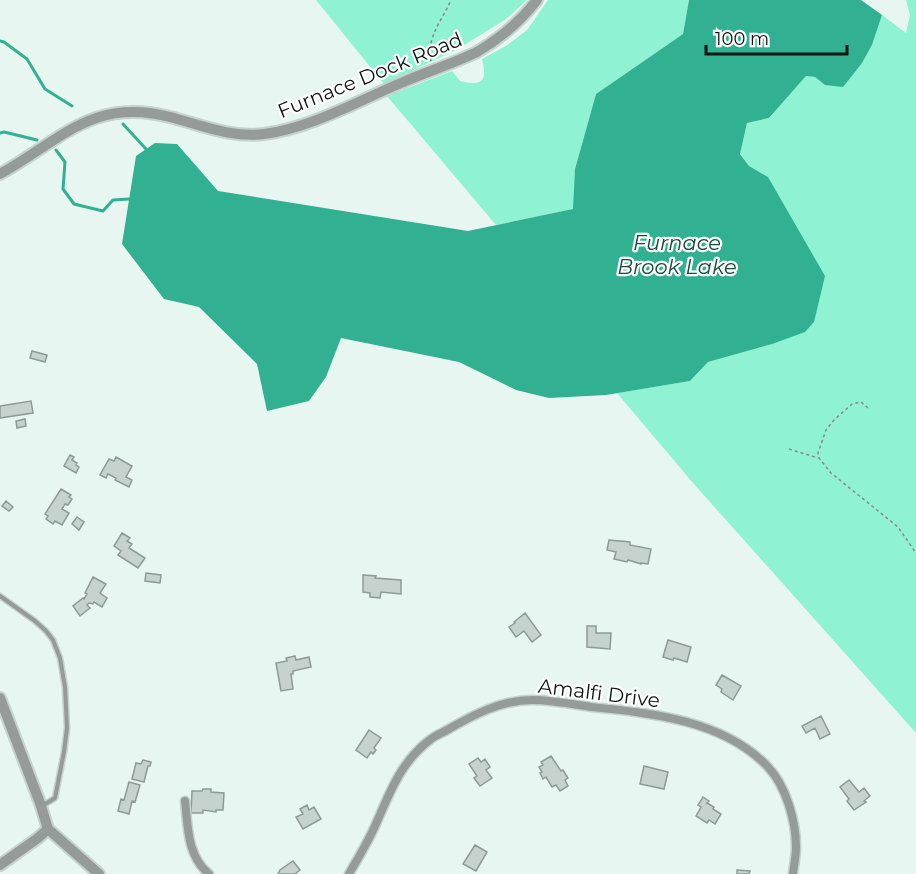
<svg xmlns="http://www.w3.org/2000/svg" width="916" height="874" viewBox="0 0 916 874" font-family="Montserrat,sans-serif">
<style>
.green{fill:#8ef2d3}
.water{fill:#31b191}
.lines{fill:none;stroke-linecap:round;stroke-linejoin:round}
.stream{stroke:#31b191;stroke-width:3}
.building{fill:#c5d2cd;stroke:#8d9a95;stroke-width:1.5}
.service-casing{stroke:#c5d2cd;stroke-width:7}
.minor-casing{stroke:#c5d2cd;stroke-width:11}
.tertiary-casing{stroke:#c5d2cd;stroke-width:14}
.path{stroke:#828b88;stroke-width:1.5;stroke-dasharray:3 3;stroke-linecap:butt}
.service{stroke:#959b99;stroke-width:4}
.minor{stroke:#959b99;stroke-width:8}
.tertiary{stroke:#959b99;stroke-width:10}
.labels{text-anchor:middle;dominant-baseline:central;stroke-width:4.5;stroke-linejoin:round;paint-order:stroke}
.street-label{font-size:20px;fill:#0f1412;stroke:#fff}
.water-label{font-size:21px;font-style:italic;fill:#194c3f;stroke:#fff}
</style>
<rect width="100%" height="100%" fill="#e8f6f1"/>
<!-- green -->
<path class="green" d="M316 0H527L506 19 456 50 384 84Z
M548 0H689L683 34 596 94 575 169 574 209 496 225 387 96 452 71 460 81C482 86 488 82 482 59L506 46 527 30Z
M906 0H916V733L693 483 617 393 690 381 708 362 771 344 804 332 814 322 768 177 749 166 740 153 747 123 769 118 806 76 815 77 825 85 862 63 872 45 882 15 906 33 910 15Z"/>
<!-- water -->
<path class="water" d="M689 0H861L882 15 872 45 862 63 843 87 825 85 815 77 806 76 769 118 747 123 740 154 749 166 768 177 825 276 814 322 805 332 772 344 708 362 690 381 606 395 549 398 516 390 459 362 341 338 326 377 309 401 267 411 257 364 199 307 164 299 122 244 136 156 155 143 177 144 218 191 468 231 573 209 575 169 596 94 683 34Z"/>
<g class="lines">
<!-- stream -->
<path class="stream" d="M0 41 4 42 27 59 45 89 72 106
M123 124 146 149
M0 133 4 132 37 140
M56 150 65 162 63 189 74 204 103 211 113 200 129 199"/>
</g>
<!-- building -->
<path class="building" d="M32 351 47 355 45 362 30 358Z
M31 401 33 413 0 418V406Z
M25 419 26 426 17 428 16 421Z
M70 455 74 457 72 460 77 463 76 465 79 467 76 473 64 466Z
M116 457 132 466 126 477 132 480 129 487 115 480 116 478 108 474 106 478 100 475 109 459 114 461Z
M61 489 71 495 69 497 72 499 68 505 65 504 62 509 69 513 62 525 55 521 53 524 46 519 48 516 45 514Z
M6 501 13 507 9 511 2 506Z
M77 517 84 522 79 530 72 524Z
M122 533 130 538 127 541 132 544 129 548 145 558 138 568 118 555 121 551 114 546Z
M609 540 630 542V545L651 549 648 564 641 563V564L628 560 627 562 614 559 616 552 607 550Z
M146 573 161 575 160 583 145 581Z
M363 575 376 576 375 578 401 580V594L381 592 380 598 370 597V593L363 592Z
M93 577 106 584 100 593 107 598 102 607 94 602 93 604 89 603 87 605 90 608 80 616 73 606 83 598 84 599 87 594 85 593Z
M525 613 541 635 532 642 524 631 516 637 509 627 515 623 514 622Z
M587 626H596V633H611L610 649 587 647Z
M668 640 691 647 687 662 674 658 673 660 663 657Z
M295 656 296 660 309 657 311 667 293 671V674H291L293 689 281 691 276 663 287 661 286 658Z
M722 675 741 686 733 700 721 692 722 689 716 685Z
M821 716 830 734 820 739 815 728 806 733 802 726Z
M369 730 381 738 374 748 376 750 373 754 371 752 367 758 356 750Z
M551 756 561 771 563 770 568 778 565 780 568 786 560 791 556 785 552 787 546 777 543 779 540 773 542 772 539 767 543 765 541 762Z
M478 758 481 762 485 759 490 767 486 770 492 778 480 786 474 778 477 776 469 764Z
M143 760 151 762 150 766H148L144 782 132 779 136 763 141 764Z
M644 766 668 772 664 789 640 784Z
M849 780 859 792 864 788 870 796 864 801 866 802 854 810 847 801 849 799 840 787Z
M129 782 140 785 135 802 132 801 129 814 118 811 121 799 124 800Z
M203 789H211V792L224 793 223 810H216V812L203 810V813H191L192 791H202Z
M703 797 709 801 707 803 714 807 713 809 721 814 715 824 709 820 707 823 696 816 701 807 698 805Z
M307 805 309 810 314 807 321 819 303 829 296 817 303 814 300 809Z
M475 845 487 852 476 871 463 864Z
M293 861 300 870 295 874H278L280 870Z
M737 870 750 871 749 874H737Z"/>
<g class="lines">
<!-- service casing -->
<g class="service-casing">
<path id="service" d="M0 596 35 621 46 631 53 640 60 658 65 687 67 728 64 752 55 798 42 806"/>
</g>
<!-- minor casing -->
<g class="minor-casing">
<path id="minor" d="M185 801C188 827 187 856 209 874
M349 874C358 858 368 842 375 826 390 793 400 762 431 739 436 735 442 733 447 730 473 715 501 700 532 700 551 700 572 704 591 707 651 713 724 720 768 767 786 786 796 821 796 847 796 856 794 865 793 874"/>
</g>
<!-- tertiary casing -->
<g class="tertiary-casing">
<path id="tertiary" d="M0 174C61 140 93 97 170 117 201 125 231 138 264 134 311 128 358 101 401 83 426 72 452 64 477 52 501 38 520 22 537 0
M0 698 40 803 48 829
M48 829 99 874
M0 865 38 838 48 829"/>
</g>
<!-- path -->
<path class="path" d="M431 61C426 37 442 21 451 0
M868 408 861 402 852 404 834 420 826 430 818 453 819 458 831 473 898 527 916 553
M789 449 818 458"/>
<!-- service -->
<use href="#service" class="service"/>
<!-- minor -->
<use href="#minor" class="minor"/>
<!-- tertiary -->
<use href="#tertiary" class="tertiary"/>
</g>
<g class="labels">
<!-- street labels -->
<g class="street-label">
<text transform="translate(370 75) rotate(-22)">Furnace Dock Road</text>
<text transform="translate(599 693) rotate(7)">Amalfi Drive</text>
</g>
<!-- water labels -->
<g class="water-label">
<text x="677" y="242">Furnace<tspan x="677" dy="24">Brook Lake</tspan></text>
</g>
</g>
<!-- scale -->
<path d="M706 45v9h141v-9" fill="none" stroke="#0f1412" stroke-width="3"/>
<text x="715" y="45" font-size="18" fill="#0f1412" stroke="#ffffff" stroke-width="4.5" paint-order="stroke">100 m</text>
</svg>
